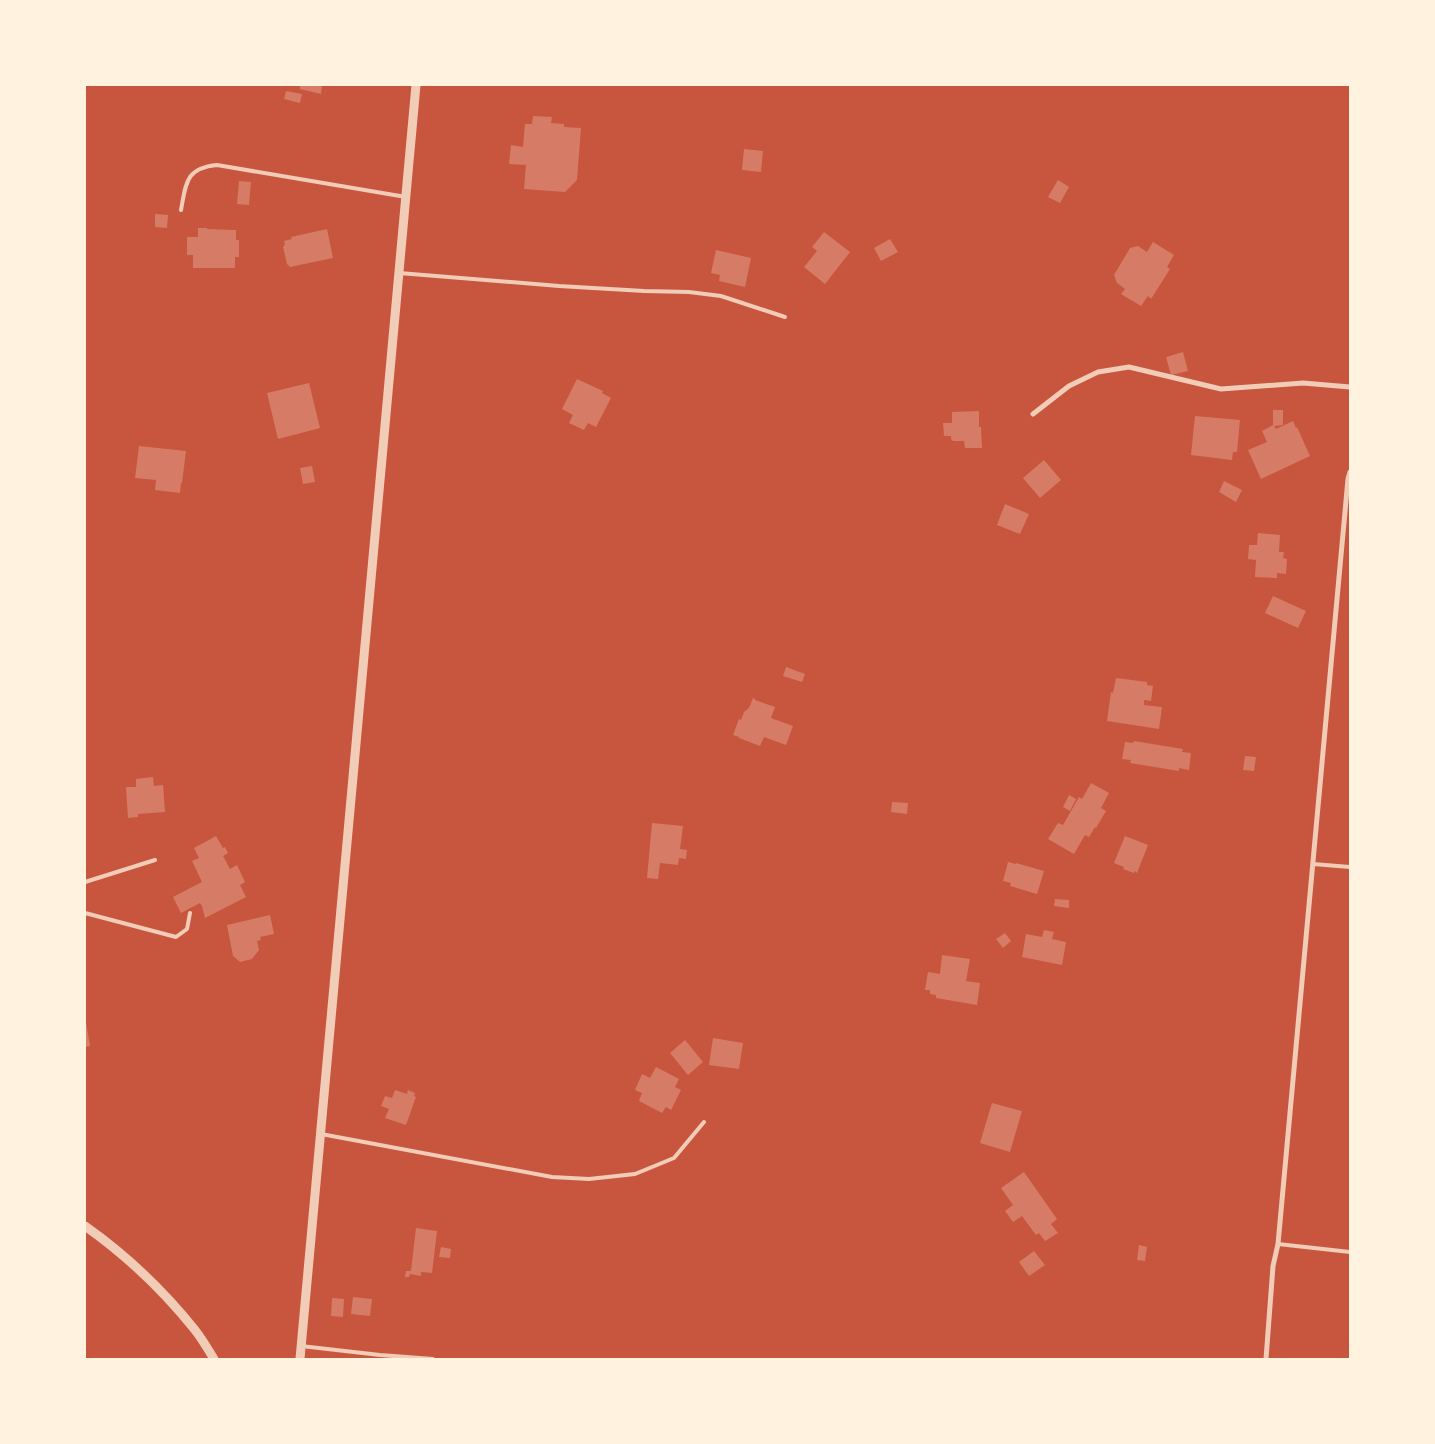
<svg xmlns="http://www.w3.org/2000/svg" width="1435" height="1444" viewBox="0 0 1435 1444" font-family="'PT Sans Narrow',sans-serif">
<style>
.building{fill:#d67c66}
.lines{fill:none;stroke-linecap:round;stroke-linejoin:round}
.service{stroke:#f1ccb7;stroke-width:4}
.minor{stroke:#f1ccb7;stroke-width:5}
.tertiary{stroke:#f1ccb7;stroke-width:9}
</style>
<rect width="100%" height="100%" fill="#c8553d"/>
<!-- building -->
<path class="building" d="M300 85H322L321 94 300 89Z
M286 91 302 94 300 103 284 99Z
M533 116 552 117 551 123 564 124V127L581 128 577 180 565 192 524 189 526 165 509 164 511 145 523 147 525 124H532Z
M744 149 763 151 761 172 742 170Z
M1058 180 1069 187 1060 203 1048 197Z
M239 181 251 182 249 205 237 204Z
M155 214 168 215 167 228 155 227Z
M198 228H207V229L236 230V240H239V257H235V268H193V255H187V237H198Z
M327 229 333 258 290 267 287 264 283 247 285 244 284 241 292 239 291 237Z
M824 232 850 252 825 284 804 267 817 251 812 247Z
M890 239 898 252 881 261 874 248Z
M1153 242 1174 255 1167 267 1170 269 1151 299 1148 296 1141 306 1121 294 1125 289 1117 283 1114 275 1130 248 1138 246 1147 252Z
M716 250 751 258 745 287 719 281 720 275 711 273Z
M1183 352 1188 371 1171 375 1166 357Z
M577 379 603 391 602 393 611 398 596 427 588 423 584 430 569 423 573 415 562 409Z
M309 383 320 428 278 439 267 393Z
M1273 410H1283V425L1274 426 1276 429 1293 421 1296 428 1297 427 1310 456 1261 479 1248 450 1267 442 1262 431 1273 425Z
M979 411V427H981L982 448H965L964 441H953L951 439V436H944L943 423H952V412Z
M1195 416 1240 420 1237 452H1233L1232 460 1191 455Z
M139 446 186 451 182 483H181L180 493 155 490 156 480 135 478Z
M1044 460 1061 480 1040 498 1023 478Z
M312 466 315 482 303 484 300 468Z
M1224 481 1242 490 1236 502 1219 492Z
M1005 504 1029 514 1020 534 997 525Z
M1258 533 1280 535 1279 552H1284L1283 558 1287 559 1286 574 1277 573V578L1255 577 1256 560 1248 559 1249 545H1257Z
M1273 596 1306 611 1298 628 1265 613Z
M786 667 805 674 802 682 783 676Z
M1116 678 1147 682V685L1153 686 1151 701 1144 700V705L1162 707 1159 729 1107 721 1111 692 1113 693Z
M753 698 755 699V700L775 707 771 718 793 726 786 745 764 737 760 746 739 738V737L733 735 739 719 741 720 744 712 749 708Z
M1134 741 1183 749 1182 752 1191 753 1189 770 1179 768V771L1130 763 1131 760 1122 759 1125 742 1133 743Z
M1245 756 1256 757 1254 771 1243 770Z
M153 777 154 786 163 785 165 812 138 814V817L128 818 126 787H136V779Z
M1091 783 1109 793 1101 808 1106 811 1096 828 1095 827 1089 837 1085 835 1074 854 1048 839 1058 823 1063 825 1079 797 1082 799Z
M1069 795 1076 799 1070 811 1063 807Z
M892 802 908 803 907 814 891 812Z
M652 823 683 826 680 849 687 850 686 859 679 858 678 865 660 863 658 879 647 878Z
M216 836 223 848 225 847 228 853 223 856 230 869 237 865 245 882 240 885 246 897 205 918 202 906 200 903 181 913 173 897 202 882 192 861 199 858 194 848Z
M1125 836 1148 845 1137 873 1135 871 1134 873 1123 869 1124 867 1114 863Z
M1008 862 1016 864V863L1044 871 1037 894 1010 886 1011 883 1003 881Z
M1055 899 1069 900V908L1054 906Z
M270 915 274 934 260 937 261 940 257 941 259 950 252 959 240 962 233 956 227 925Z
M1044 930 1054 932 1052 939 1066 942 1062 965 1022 957 1026 934 1042 937Z
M1005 933 1011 941 1003 948 996 939Z
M942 955 970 959 966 981 980 983 977 1005 936 998V995L930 994V990H925L928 972 940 974Z
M85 1022H86L90 1046 85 1047Z
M713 1038 743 1043 739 1069 709 1065Z
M685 1040 703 1062 688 1075 670 1053Z
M656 1067 679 1079 675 1087 681 1090 671 1110 666 1107 662 1113 639 1101 642 1093 635 1090 642 1074 650 1078Z
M395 1090 407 1094 408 1090 415 1093 414 1096 416 1097 406 1125 385 1118 389 1109 381 1106 385 1096 392 1098Z
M992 1103 1022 1111 1010 1152 980 1143Z
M1024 1172 1057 1219 1051 1224 1058 1233 1045 1241 1039 1233 1036 1235 1022 1216 1013 1222 1005 1211 1013 1205 1001 1188Z
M416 1228 437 1231 432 1273 421 1272V1276L410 1274 409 1277H405L406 1271H411Z
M1139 1245 1147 1247 1145 1261 1137 1260Z
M441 1247 451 1249 450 1258 439 1257Z
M1034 1251 1045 1265 1029 1276 1019 1262Z
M353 1297 372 1299 370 1316 351 1314Z
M332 1298 344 1299 343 1317 331 1316Z"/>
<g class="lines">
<!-- service -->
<path class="service" d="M181 210C186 184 185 168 217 165L406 197
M399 273 559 286 644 291 689 292 721 296 785 317
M1313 864 1350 867
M85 882 155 860
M85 913 176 937 187 929 190 913
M321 1134 552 1177 589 1179 635 1174 674 1158 704 1122
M1278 1244 1350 1252
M301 1346 380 1355 433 1359"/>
<!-- minor -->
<path class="minor" d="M1033 414 1069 386 1098 372 1129 367 1221 389 1303 383 1350 387
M1266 1359 1273 1266 1278 1244 1348 479 1350 472"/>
<!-- tertiary -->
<path class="tertiary" d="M85 1226C126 1255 163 1290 195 1330 202 1339 208 1349 214 1359
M300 1359 416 85"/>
</g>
<!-- border -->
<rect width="1435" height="1444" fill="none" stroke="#fff3e0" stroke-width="172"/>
</svg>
